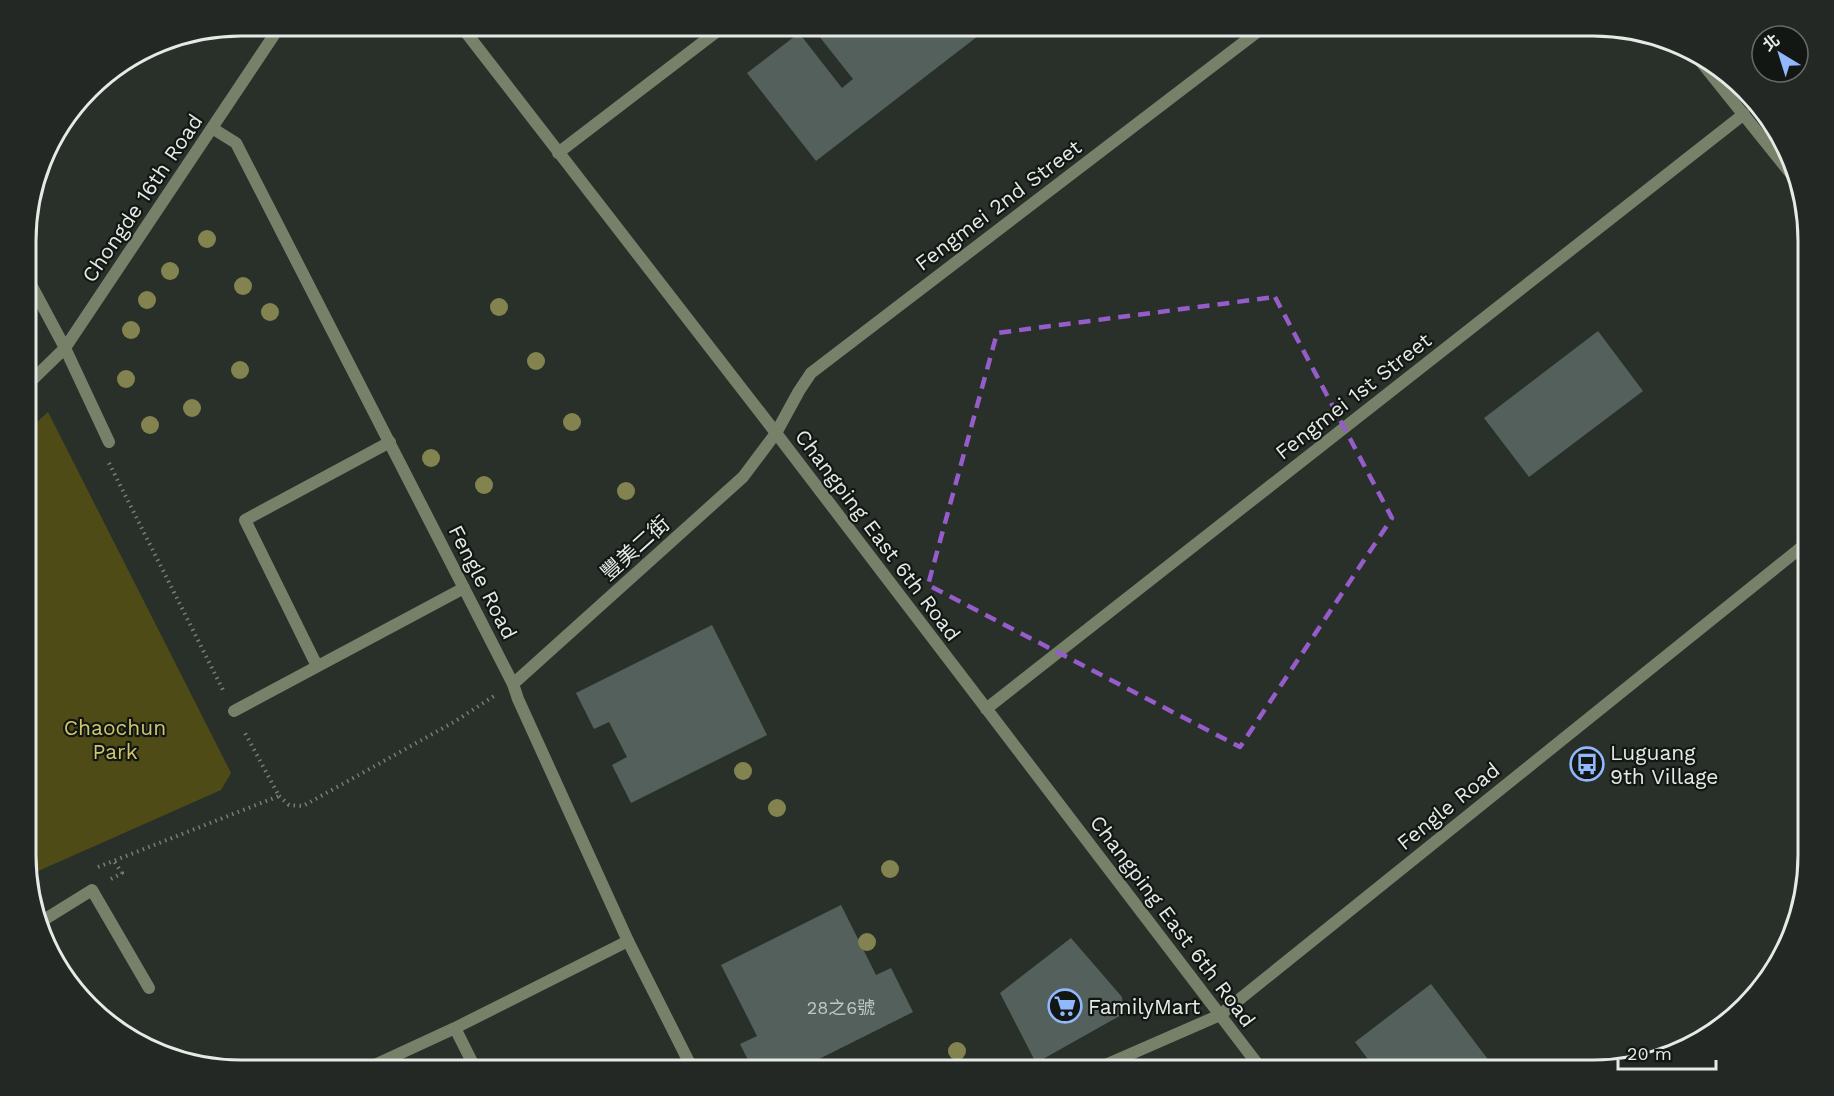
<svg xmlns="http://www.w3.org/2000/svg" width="1834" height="1096" viewBox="0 0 1834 1096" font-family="'Work Sans','Noto Sans TC',sans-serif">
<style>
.green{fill:#4f4b17}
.building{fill:#53605b}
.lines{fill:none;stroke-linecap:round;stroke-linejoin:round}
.path{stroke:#777e78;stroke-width:4;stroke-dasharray:1.5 4.5;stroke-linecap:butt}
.service{stroke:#77816a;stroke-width:12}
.minor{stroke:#77816a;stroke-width:12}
.tertiary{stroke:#77816a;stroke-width:12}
.tree{fill:#83834f}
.marked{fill:none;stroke:#965cc9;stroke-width:4.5;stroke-dasharray:12 8;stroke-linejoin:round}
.labels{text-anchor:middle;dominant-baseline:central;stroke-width:4.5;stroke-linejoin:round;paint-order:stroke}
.number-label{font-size:18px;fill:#c0c8c3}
.street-label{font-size:21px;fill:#e5eae6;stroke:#131714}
.park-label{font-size:21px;fill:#cec76e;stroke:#131714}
.poi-label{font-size:21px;fill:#e5eae6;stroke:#131714;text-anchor:start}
.rim{fill:none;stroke:#e5eae6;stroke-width:3}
</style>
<rect width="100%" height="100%" fill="#283029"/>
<!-- green -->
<path class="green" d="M48 412 231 773 221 790 27 876V431Z"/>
<!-- building -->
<path class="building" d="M811 26H991L816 161 747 73 799 33 842 88 853 79Z
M1598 331 1643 391 1529 477 1484 418Z
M712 625 767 735 631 803 612 765 627 757 609 722 594 729 576 693Z
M841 905 876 975 891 968 913 1012 797 1070H753L740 1044 757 1036 721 965Z
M1071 938 1122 997 1123 1014 1036 1063 1000 993Z
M1431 984 1496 1070H1376L1355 1042Z"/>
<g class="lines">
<!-- path -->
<path class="path" d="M109 463 224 692
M279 796 289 805 303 806 454 722 494 696
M98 867 279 796 244 731
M111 879 122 873 114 861"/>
<!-- service -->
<path class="service" d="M317 666 245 520 390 442
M513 684 743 477 776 433
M234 711 464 588
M42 921 92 890 149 988
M455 1028 476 1070
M364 1070 455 1028 628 941"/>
<!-- minor -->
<path class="minor" d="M461 26 776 433 1262 1070
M1694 53 1792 175
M212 128 236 143 513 684 518 699 628 941 693 1070
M558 153 724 26
M27 277 65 348 109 442
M27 385 65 348 280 26
M776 433 799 391 811 373 1265 26
M986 709 1744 114"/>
<!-- tertiary -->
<path class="tertiary" d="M1094 1070 1220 1015 1808 542"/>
</g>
<!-- trees -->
<g class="tree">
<circle cx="207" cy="239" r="9"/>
<circle cx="170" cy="271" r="9"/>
<circle cx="243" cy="286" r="9"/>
<circle cx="147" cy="300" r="9"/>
<circle cx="499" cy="307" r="9"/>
<circle cx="270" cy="312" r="9"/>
<circle cx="131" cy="330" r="9"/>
<circle cx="536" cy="361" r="9"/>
<circle cx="240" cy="370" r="9"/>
<circle cx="126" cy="379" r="9"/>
<circle cx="192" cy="408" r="9"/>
<circle cx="572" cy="422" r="9"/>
<circle cx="150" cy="425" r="9"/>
<circle cx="431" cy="458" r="9"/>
<circle cx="484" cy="485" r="9"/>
<circle cx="626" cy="491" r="9"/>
<circle cx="743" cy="771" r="9"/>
<circle cx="777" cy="808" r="9"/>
<circle cx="890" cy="869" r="9"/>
<circle cx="867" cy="942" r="9"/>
<circle cx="957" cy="1051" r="9"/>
</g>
<!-- marked area -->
<path class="marked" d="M1275 297 1392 518 1240 747 928 585 997 333Z"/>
<!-- icons -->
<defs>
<g id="bus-ring" transform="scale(1.725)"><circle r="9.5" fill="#131714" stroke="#91b8fd" stroke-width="1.5"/><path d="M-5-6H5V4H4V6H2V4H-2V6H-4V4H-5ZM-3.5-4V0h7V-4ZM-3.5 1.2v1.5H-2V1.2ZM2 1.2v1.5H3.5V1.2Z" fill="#91b8fd"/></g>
<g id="supermarket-ring" transform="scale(1.725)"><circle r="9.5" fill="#131714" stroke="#91b8fd" stroke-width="1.5"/><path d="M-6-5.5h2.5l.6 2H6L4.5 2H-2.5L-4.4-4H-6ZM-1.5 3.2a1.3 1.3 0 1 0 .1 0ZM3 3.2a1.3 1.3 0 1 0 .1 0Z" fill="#91b8fd"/></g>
</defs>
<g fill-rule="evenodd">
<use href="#bus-ring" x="1587" y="764"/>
<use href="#supermarket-ring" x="1065" y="1006"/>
</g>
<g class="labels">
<!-- number labels -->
<g class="number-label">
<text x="841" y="1007">28之6號</text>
</g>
<!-- street labels -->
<g class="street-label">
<text transform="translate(142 198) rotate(-56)">Chongde 16th Road</text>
<text transform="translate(998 205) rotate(-37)">Fengmei 2nd Street</text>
<text transform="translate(1353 396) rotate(-38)">Fengmei 1st Street</text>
<text transform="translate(878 535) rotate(53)">Changping East 6th Road</text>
<text transform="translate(635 548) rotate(-42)">豐美二街</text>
<text transform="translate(483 582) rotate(63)">Fengle Road</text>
<text transform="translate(1448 806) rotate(-39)">Fengle Road</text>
<text transform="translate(1173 921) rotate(53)">Changping East 6th Road</text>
</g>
<!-- park labels -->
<g class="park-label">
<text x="115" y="727">Chaochun<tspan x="115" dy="24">Park</tspan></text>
</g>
<!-- poi labels -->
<g class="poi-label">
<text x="1610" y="752">Luguang<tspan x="1610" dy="24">9th Village</tspan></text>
<text x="1088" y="1006">FamilyMart</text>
</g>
</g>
<!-- crop -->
<path d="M0 0H1834V1096H0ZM241 36H1593A205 205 0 0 1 1798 241V855A205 205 0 0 1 1593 1060H241A205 205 0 0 1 36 855V241A205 205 0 0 1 241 36Z" fill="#242825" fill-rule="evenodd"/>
<path class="rim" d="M241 36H1593A205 205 0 0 1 1798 241V855A205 205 0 0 1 1593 1060H241A205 205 0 0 1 36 855V241A205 205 0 0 1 241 36Z"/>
<!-- north arrow -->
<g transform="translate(1780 54) rotate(322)"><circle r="28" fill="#131714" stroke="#676b68" stroke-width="1.5"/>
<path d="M0-4.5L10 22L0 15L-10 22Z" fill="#91b8fd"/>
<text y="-9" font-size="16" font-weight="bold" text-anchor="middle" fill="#e5eae6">北</text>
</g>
<!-- scale -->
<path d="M1618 1060v9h98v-9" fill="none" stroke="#e5eae6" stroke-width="3"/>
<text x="1627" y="1060" font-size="18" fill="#e5eae6" stroke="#131714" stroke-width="4.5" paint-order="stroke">20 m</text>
</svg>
